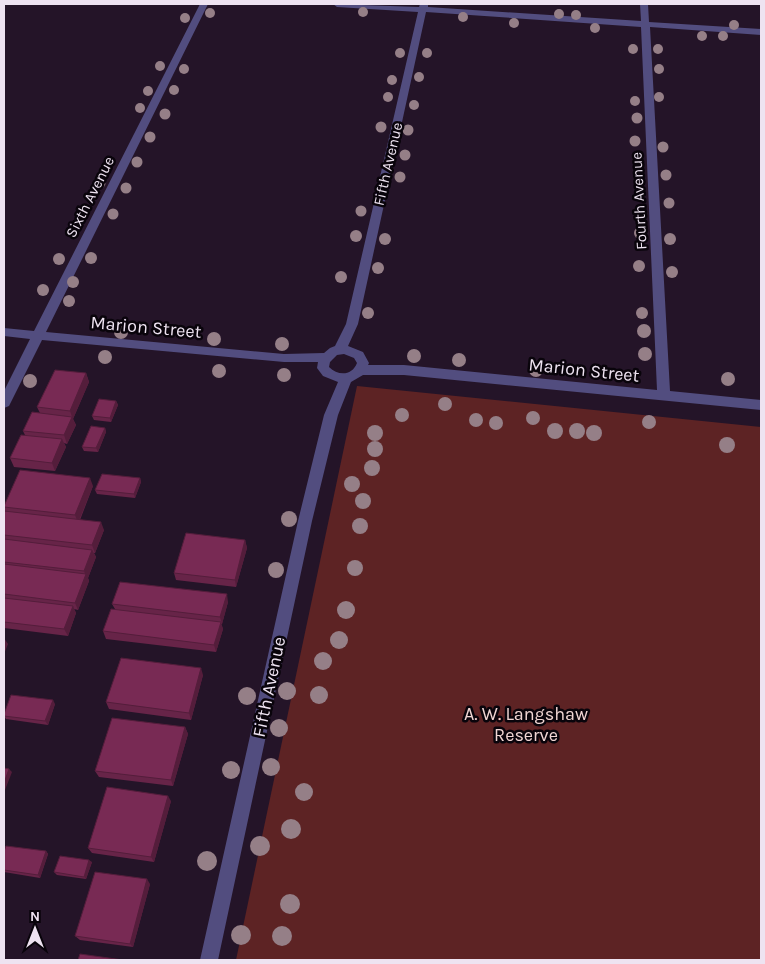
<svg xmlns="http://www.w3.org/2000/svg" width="765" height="964" viewBox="0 0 765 964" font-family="Karla,sans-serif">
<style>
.green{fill:#5d2324}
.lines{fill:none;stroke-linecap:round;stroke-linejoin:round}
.minor{fill:#524d7f;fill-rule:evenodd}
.tree{fill:#957f87}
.wall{fill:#672448}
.shaded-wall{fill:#541d3b}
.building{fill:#782a54;stroke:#541d3b}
.labels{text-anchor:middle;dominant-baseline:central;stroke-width:5;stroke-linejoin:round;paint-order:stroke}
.far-street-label{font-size:15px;fill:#eee3f1;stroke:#09040b}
.street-label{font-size:18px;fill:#eee3f1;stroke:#09040b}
.park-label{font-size:18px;fill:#f1d6d4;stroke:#09040b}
</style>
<rect width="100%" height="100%" fill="#241428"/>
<!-- green -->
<path class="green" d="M357 386 761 427V960H236Z"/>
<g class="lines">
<!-- minor -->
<path class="minor" d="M200 4H208L46 332 284 354 324 353 330 348 335 346 346 324 418 12 337 7 333 4 419 7 420 4H428V7L641 21 640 4H648L649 22 761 29V35L650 27 670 391 761 400V410L404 375H363L351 382 338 415 312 521 218 960H200L298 521 324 415 338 382 323 376 317 368 318 362H284L42 340 9 406 4 408V391L30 339 4 336V328L34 331ZM426 12 641 27 657 390 404 365H368L369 363 363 352 348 346 358 324ZM344 354 354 358 357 363C352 376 338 376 329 367L330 362 337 355Z"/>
</g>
<!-- trees -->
<g class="tree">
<circle cx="363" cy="12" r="5"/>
<circle cx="210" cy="13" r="5"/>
<circle cx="559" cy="14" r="5"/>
<circle cx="576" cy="15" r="5"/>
<circle cx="463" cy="17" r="5"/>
<circle cx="185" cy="18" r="5"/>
<circle cx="514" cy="23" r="5"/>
<circle cx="734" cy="25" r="5"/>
<circle cx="595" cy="28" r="5"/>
<circle cx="702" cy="36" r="5"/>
<circle cx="723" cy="36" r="5"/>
<circle cx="633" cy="49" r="5"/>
<circle cx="658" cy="49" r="5"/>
<circle cx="400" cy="53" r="5"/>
<circle cx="427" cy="53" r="5"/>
<circle cx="160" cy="66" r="5"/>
<circle cx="184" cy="69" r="5"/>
<circle cx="659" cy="69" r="5"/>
<circle cx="419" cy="77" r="5"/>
<circle cx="392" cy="80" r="5"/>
<circle cx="174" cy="90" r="5"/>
<circle cx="148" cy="91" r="5"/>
<circle cx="388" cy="97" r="5"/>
<circle cx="659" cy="97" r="5"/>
<circle cx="635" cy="101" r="5"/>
<circle cx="414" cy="105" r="5"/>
<circle cx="140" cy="108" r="5"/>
<circle cx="165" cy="114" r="5.5"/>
<circle cx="637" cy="118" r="5.5"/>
<circle cx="381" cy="127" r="5.5"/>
<circle cx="408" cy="130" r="5.5"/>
<circle cx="150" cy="137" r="5.5"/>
<circle cx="635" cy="141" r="5.5"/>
<circle cx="663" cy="147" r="5.5"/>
<circle cx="405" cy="155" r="5.5"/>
<circle cx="137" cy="162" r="5.5"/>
<circle cx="666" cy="175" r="5.5"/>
<circle cx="400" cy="177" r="5.5"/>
<circle cx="100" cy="183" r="5.5"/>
<circle cx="126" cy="188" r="5.5"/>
<circle cx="669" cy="203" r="5.5"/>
<circle cx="361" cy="211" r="5.5"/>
<circle cx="113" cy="214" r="5.5"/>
<circle cx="640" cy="233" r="6"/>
<circle cx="356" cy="236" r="6"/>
<circle cx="385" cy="239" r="6"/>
<circle cx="670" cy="239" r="6"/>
<circle cx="91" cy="258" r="6"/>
<circle cx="59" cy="259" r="6"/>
<circle cx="639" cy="266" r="6"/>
<circle cx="378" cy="268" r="6"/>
<circle cx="672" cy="272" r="6"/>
<circle cx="341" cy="277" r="6"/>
<circle cx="73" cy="282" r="6"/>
<circle cx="43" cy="290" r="6"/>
<circle cx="69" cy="301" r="6"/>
<circle cx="368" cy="313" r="6"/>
<circle cx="642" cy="313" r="6"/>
<circle cx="644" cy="331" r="7"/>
<circle cx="121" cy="332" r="7"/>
<circle cx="214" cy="339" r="7"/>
<circle cx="282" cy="344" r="7"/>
<circle cx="645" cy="354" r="7"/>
<circle cx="414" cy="356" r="7"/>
<circle cx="105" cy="357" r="7"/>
<circle cx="459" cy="360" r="7"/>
<circle cx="536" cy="370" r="7"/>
<circle cx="219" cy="371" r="7"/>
<circle cx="284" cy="375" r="7"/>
<circle cx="728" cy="379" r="7"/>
<circle cx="30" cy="381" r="7"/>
<circle cx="445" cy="404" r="7"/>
<circle cx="402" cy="415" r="7"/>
<circle cx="533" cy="418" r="7"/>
<circle cx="476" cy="420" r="7"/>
<circle cx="649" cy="422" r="7"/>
<circle cx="496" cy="423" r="7"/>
<circle cx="555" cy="431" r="8"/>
<circle cx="577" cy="431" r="8"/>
<circle cx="375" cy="433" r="8"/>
<circle cx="594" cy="433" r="8"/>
<circle cx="727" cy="445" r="8"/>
<circle cx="375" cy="449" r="8"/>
<circle cx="372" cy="468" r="8"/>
<circle cx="352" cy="484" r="8"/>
<circle cx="363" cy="501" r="8"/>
<circle cx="289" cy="519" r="8"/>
<circle cx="360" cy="526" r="8"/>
<circle cx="355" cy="568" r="8"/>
<circle cx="276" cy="570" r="8"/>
<circle cx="346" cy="610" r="9"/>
<circle cx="339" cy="640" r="9"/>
<circle cx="323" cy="661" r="9"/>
<circle cx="287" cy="691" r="9"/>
<circle cx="319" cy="695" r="9"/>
<circle cx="247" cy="696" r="9"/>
<circle cx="279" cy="728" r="9"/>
<circle cx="271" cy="767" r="9"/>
<circle cx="231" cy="770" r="9"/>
<circle cx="304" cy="792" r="9"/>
<circle cx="291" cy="829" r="10"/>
<circle cx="260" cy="846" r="10"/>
<circle cx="207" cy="861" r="10"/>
<circle cx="290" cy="904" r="10"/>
<circle cx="241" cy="935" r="10"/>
<circle cx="282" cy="936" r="10"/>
</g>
<!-- wall -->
<path class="wall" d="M86 373 89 382 73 419 76 425 67 444 64 443 66 447 55 471 14 467 10 458 25 435 23 431 40 413 37 407Z
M116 401 118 405 111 422 94 420 92 416Z
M105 428 106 432 98 452 84 451 82 447Z
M140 478 141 482 135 498 97 494 95 490Z
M93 486 80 520 104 530 95 553H94L96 557 88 578 89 581 78 610 74 609 76 613 68 636 4 628V513L5 511 4 508V506Z
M245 540 247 548 236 587 176 580 174 573Z
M228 602 222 624H221L223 629 216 652 106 639 103 631 115 609 112 604Z
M203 675 191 720 109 709 106 702Z
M55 704 48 725 6 719 4 716V714Z
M185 727 188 734 173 786 99 777 95 771Z
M171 801 154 862 92 853 88 848Z
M4 851H46L48 854 40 878 4 872Z
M92 862 86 879 57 875 54 872Z
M150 884 133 947 80 940 75 936Z"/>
<!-- shaded-wall -->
<path class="shaded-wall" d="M86 373 89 382 73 419 76 425 67 444 64 435 72 417 70 411Z
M116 401 118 405 111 422 110 418Z
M105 428 106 432 98 452 96 448Z
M62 439 66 447 55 471 52 463Z
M90 478 93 486 78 523 75 515Z
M140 478 141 482 135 498 134 494Z
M101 522 104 530 95 553 92 545Z
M245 540 247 548 236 587 235 580Z
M92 550 96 557 88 578 89 581 78 610 75 603 85 574 84 571Z
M227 594 228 602 222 624 220 617Z
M73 606 76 613 68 636 64 629Z
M221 622 223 629 216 652 214 645Z
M4 638 8 644 4 654Z
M201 668 203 675 191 720 189 713Z
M53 700 55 704 48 725 45 721Z
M185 727 188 734 173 786 171 780Z
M9 769 12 772 5 790 4 789V783Z
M168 796 171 801 154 862 151 857Z
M46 851 48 854 40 878 38 875Z
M89 860 92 862 86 879 84 877Z
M147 879 150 884 133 947 130 944Z"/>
<!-- building -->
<path class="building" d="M55 370 86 373 70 411 37 407Z
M99 399 116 401 110 418 92 416Z
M32 412 72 417 64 435 23 431Z
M91 426 105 428 96 448 82 447Z
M21 435 62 439 52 463 10 458Z
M20 470 90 478 75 515 4 507V506Z
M102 474 140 478 134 494 95 490Z
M4 511 101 522 92 545 4 535Z
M186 533 245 540 235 580 174 573Z
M4 539 92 550 84 571 4 562Z
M4 564 86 574 75 603 4 594Z
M120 582 227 594 220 617 112 604Z
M4 598 73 606 64 629 4 622Z
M111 609 221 622 214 645 103 631Z
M121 658 201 668 189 713 106 702Z
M11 695 53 700 45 721 4 716V714Z
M112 718 185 727 171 780 95 771Z
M4 768 9 769 4 783Z
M107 787 168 796 151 857 88 848Z
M6 846 46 851 38 875 4 870V851Z
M60 856 89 860 84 877 54 872Z
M95 872 147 879 130 944 75 936Z
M80 954 123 960H78Z"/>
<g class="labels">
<!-- far-street labels -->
<g class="far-street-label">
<text transform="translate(388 164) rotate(-77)">Fifth Avenue</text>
<text transform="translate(90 197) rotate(-63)">Sixth Avenue</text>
<text transform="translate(639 201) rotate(-93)">Fourth Avenue</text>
</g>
<!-- street labels -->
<g class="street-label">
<text transform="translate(146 327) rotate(5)">Marion Street</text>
<text transform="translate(584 370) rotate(6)">Marion Street</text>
<text transform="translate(269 687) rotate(-78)">Fifth Avenue</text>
</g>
<!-- park labels -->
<g class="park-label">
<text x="526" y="714">A. W. Langshaw<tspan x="526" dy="21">Reserve</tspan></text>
</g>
</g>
<!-- border -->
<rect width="765" height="964" fill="none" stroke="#eee3f1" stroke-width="10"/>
<!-- north arrow -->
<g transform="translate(35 929)" stroke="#09040b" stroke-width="4" paint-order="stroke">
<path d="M0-4L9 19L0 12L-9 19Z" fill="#eee3f1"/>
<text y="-8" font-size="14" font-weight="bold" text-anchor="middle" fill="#eee3f1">N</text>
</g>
</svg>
